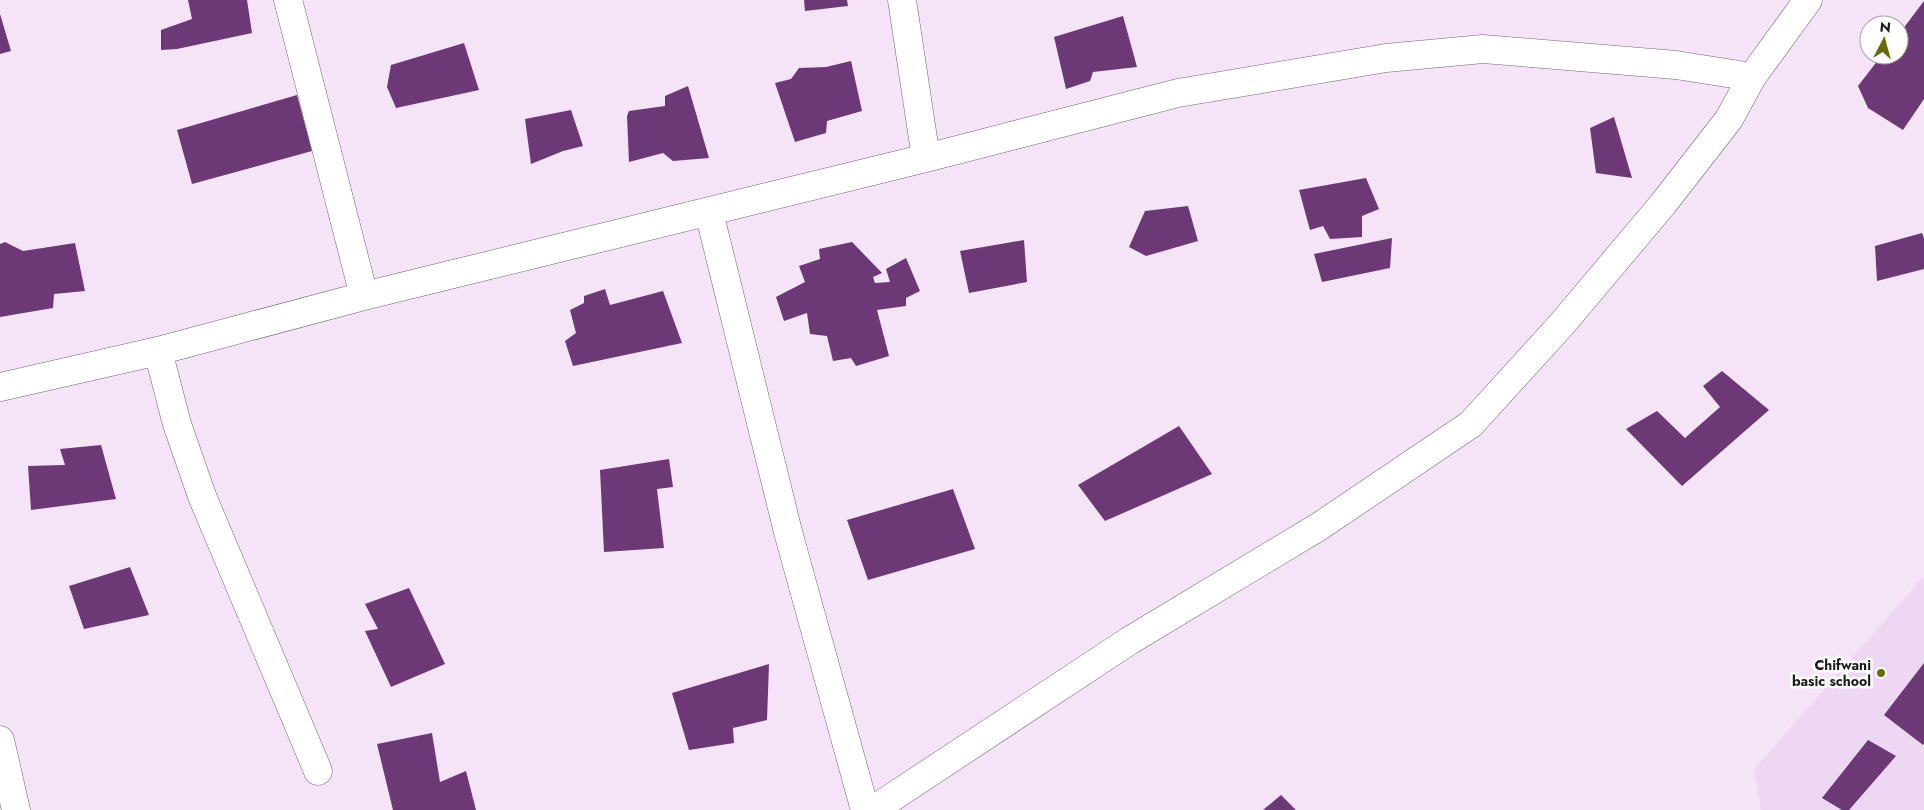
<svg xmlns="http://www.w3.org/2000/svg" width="1924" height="810" viewBox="0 0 1924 810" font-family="Jost,sans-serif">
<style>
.built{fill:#eed7f2}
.building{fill:#6c3876}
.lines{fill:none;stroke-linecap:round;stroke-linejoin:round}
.minor-casing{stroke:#736476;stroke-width:29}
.minor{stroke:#fff;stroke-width:28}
.poi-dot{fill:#686a09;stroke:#fff;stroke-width:2}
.labels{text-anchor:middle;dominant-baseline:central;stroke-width:5;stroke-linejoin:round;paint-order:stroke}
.poi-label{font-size:14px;font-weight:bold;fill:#1e181f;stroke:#fff;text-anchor:end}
</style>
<rect width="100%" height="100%" fill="#f5e3f8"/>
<!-- built -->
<path class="built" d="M1924 576V810H1761L1754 769Z"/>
<!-- building -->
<path class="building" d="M188 0H247L252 33 177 49 161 50V30L192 19Z
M804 0H847L848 6 805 11Z
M1924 1V99L1903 130 1868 108 1858 86 1882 55H1899V34Z
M0 14 11 51 0 54Z
M1123 16 1137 67 1093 72 1090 81 1066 89 1054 37Z
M464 43 479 90 396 108 387 87 391 65Z
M851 61 862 111 827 121 826 133 795 142 775 83 791 79 799 68 826 67Z
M688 86 709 158 673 161 663 153 629 162 627 116 629 111 665 106V96Z
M297 95 312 151 192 184 177 130Z
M571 110 583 146 563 151 531 164 525 119Z
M1614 117 1632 178 1596 173 1590 128Z
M1366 178 1379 209 1362 216V237L1330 239 1323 226 1310 230 1299 190Z
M1188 206 1198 241 1146 256 1129 247 1145 211Z
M1922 233 1924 238V269L1877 281 1875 246Z
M1392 238 1390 268 1322 282 1314 254Z
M1024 240 1027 282 969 293 960 251Z
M5 242 23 251 75 243 85 291 54 294 53 308 0 317V244Z
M852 242 882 273 873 277 875 283 890 282 886 269 906 258 920 291 906 298V306L877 310 889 356 856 366 851 358 833 361 827 336 810 334 807 313 784 321 776 297 805 282 799 266 820 259 819 249Z
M605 289 610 305 663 291 682 343 573 366 565 341 576 333 570 310 584 303V296Z
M1722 371 1769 410 1682 486 1626 429 1657 411 1685 438 1720 407 1703 386Z
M1179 426 1212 474 1105 521 1078 485Z
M101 445 116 499 31 510 28 466 65 465 60 449Z
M669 459 673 487 657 489 664 548 604 552 600 470Z
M953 489 975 549 868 580 847 520Z
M130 567 149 615 84 629 69 586Z
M409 588 445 664 391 687 365 631 378 629 365 604Z
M1924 663V743L1923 745 1884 715Z
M769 664 767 720 733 728 734 743 689 750 672 693Z
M432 733 440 782 466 771 476 810H393L377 744Z
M1868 740 1896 756 1849 810H1842L1822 798Z
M1281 795 1296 810H1263Z"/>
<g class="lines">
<!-- minor casing -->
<g class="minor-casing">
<path id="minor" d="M288 0 364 296
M902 0 926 158
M709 212 788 532 865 810
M158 351 177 424 202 496 318 771
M0 387 158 351 364 296 926 158 1178 93 1386 58 1483 49 1676 65 1752 77
M0 740 16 810
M873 810 1129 641 1320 526 1471 424 1562 324 1663 204 1729 119 1752 77 1808 0"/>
</g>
<!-- minor -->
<use href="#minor" class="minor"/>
</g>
<!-- markers -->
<circle class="poi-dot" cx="1881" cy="673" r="5"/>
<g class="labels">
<!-- poi labels -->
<g class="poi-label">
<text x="1871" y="665">Chifwani<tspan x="1871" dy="16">basic school</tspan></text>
</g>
</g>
<!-- north arrow -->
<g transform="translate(1884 40) rotate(6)"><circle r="24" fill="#ffffff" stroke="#a5a3a5"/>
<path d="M0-4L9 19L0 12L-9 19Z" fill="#686a09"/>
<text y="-8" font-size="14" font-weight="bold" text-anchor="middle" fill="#1e181f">N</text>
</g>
</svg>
